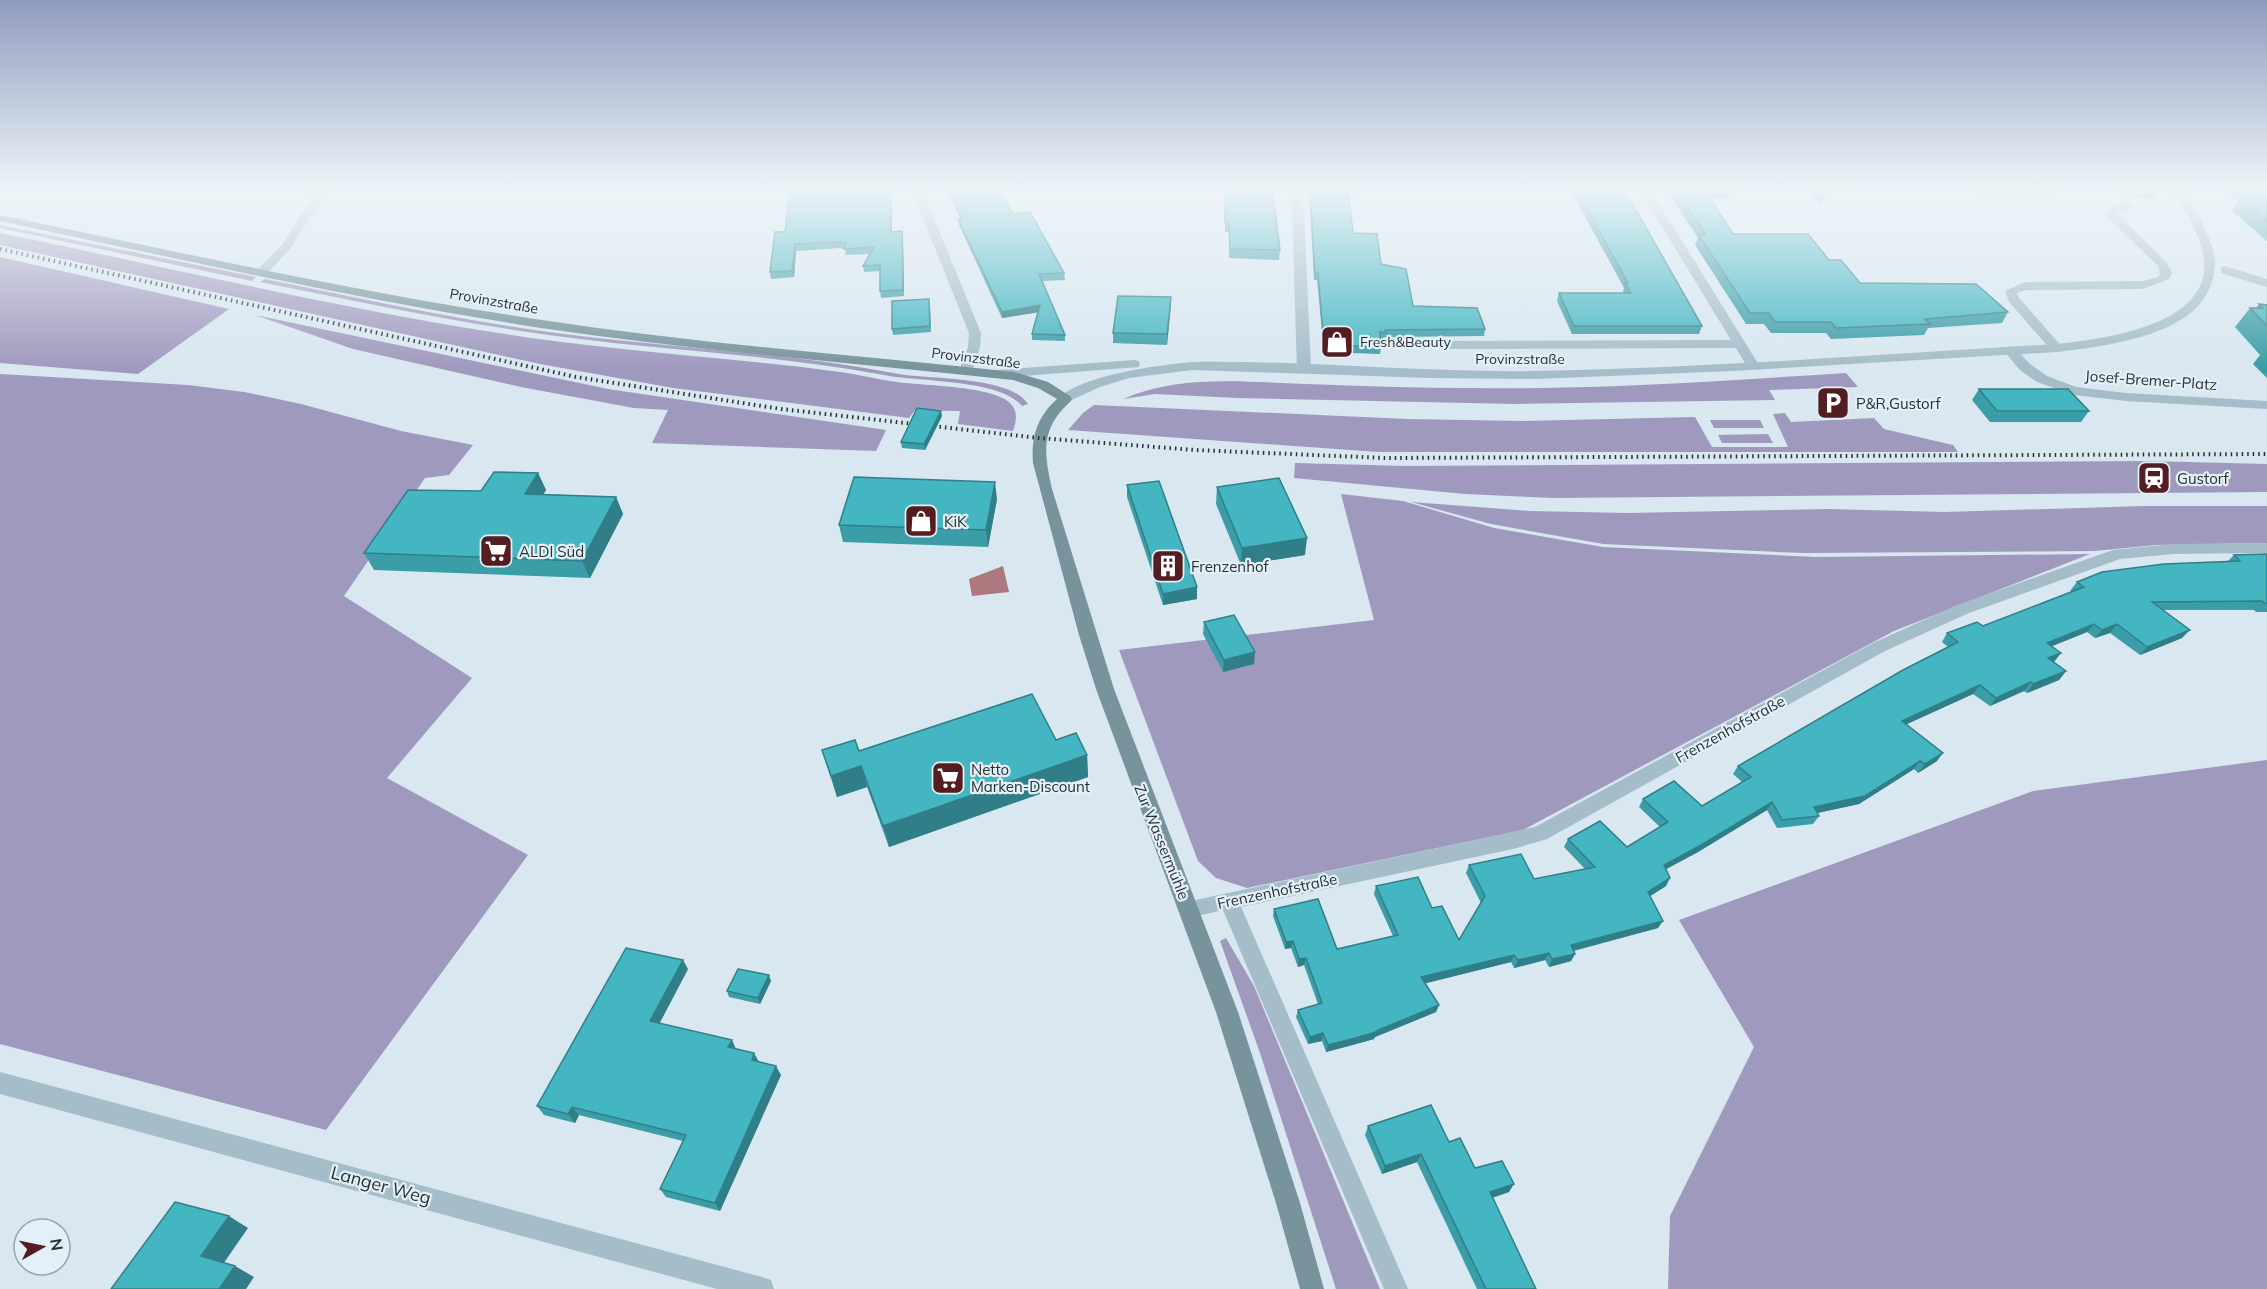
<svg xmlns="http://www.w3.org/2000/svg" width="2267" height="1289" viewBox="0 0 2267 1289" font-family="Mulish,sans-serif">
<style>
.green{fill:#a099be}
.water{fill:#ac787e}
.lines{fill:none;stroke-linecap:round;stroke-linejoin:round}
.minor{fill:#a5bdc8;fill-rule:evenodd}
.tertiary{fill:#a5bdc8;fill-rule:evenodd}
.secondary{fill:#77939b;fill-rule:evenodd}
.rail{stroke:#263133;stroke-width:4;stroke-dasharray:1.5 4;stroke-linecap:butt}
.wall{fill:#3a9da7}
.shaded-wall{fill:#307f88}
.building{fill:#44b6c2;stroke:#307f88;stroke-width:1.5}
.labels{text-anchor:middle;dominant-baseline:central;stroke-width:4.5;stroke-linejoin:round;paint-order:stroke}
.far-street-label{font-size:14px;fill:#263133;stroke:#e4f0f8}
.far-poi-label{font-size:14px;fill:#263133;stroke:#e4f0f8;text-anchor:start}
.street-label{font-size:15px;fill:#263133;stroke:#e4f0f8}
.poi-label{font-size:15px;fill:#263133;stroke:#e4f0f8;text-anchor:start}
.near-street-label{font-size:18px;fill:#263133;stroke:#e4f0f8}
</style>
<rect width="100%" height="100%" fill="#d8e7f0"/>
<!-- green -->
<path class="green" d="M0 225 256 277 252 281 0 228Z
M0 233C177 269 353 312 531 338 631 352 732 358 832 371 852 373 871 378 890 381 918 386 989 385 1009 402 1018 410 1017 420 1013 431L958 424 960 411 915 410 909 418 673 388 540 364 0 245Z
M0 257 229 309 138 374 0 363Z
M265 279C364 299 463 321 564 334 674 348 785 352 893 373 925 380 1010 375 1028 404L1022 406C1000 379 919 382 884 375 778 355 670 351 564 337 462 324 361 302 260 282Z
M255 315 608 389 886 430 876 451 652 443 668 410 634 408 521 387 353 349Z
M1846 373 1858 387 1769 390 1775 400 1514 404 1238 398 1155 394 1123 399C1179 374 1246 382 1306 384 1361 386 1415 388 1470 388 1595 390 1721 381 1846 373Z
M0 374 188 385 244 392 301 404 401 431 473 445 449 475 425 478 344 596 472 678 387 778 528 855 326 1130 0 1044Z
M1094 405 1407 419 1522 421 1695 417 1712 447H1788L1773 414 1785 413 1791 422 1874 418 1884 429 1953 445 1958 452H1378L1068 430 1083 413Z
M1710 420H1760L1764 428H1714Z
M1768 434 1773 443H1722L1718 435Z
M2148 461 2267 464V492L1553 498 1465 494 1294 478 1295 463 1405 466Z
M1341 494 1403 501 1494 528 1603 547 1816 557 2090 554 1894 631 1523 830 1247 888 1216 878 1198 861 1119 650 1374 620Z
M1411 502 1530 511 1627 513 1828 509 1945 512 2144 506H2267V543L2156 545 2095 551 1803 553 1603 544 1491 524Z
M2267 760V1289H1668L1670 1216 1754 1047 1679 920 2033 791Z
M1226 938 1254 986 1380 1289H1336L1260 1053 1220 941Z"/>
<!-- water -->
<path class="water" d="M1003 566 1009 592 972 596 969 579Z"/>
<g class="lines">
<!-- minor -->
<path class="minor" d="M318 189H329L290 249 266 275H258V269L282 245Z
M911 189H922L981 333 980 347 971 374 966 375 959 371 968 347 969 333Z
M1289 189H1299L1304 210 1311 369 1304 373 1297 369 1292 210Z
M1639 189H1650L1759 365 1758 368H1748L1736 348 1417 349 1411 345 1417 341 1731 340Z
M2129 202 2133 203V207L2119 212 2118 215 2167 263 2172 273 2169 279 2143 289 2026 290 2017 293 2019 298 2063 348 2057 352 2052 351 2009 302 2005 291 2025 282 2142 281 2158 277 2160 273 2158 266 2106 216 2110 208Z
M2225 266 2267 279V287L2221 273V267Z
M2009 346 2014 347 2030 364 2047 376 2076 387 2126 393 2267 401V409L2126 401 2074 395 2037 382 2020 370 2003 350Z
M2267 543V553L2173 554 2120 559 1969 613 1885 651 1547 839 1513 849 1241 907 1408 1289H1384L1223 910 1189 918 1182 915 1179 909 1182 903 1535 827 1873 643 1957 605 2113 550 2173 544Z
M0 1072 762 1277 771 1280 774 1289H717L0 1094Z"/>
<!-- tertiary -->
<path class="tertiary" d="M2171 189H2182C2196 212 2210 232 2215 259 2216 265 2214 271 2213 277 2202 336 2105 346 2057 352L1732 371 1536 379 1430 378 1192 370 1129 378 1100 387 1065 403 1058 399C1080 375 1160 365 1192 362 1307 360 1421 373 1536 371 1710 368 1884 354 2057 344 2102 339 2211 326 2204 260 2201 233 2185 212 2171 189Z
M1134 360 1139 361 1140 364 1139 367 997 378 990 374 997 370Z"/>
<!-- secondary -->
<path class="secondary" d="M0 215C180 252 360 293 542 320 699 344 857 355 1014 372L1048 382 1070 396 1072 399 1070 402C1040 429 1044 453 1052 489L1114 689 1238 1012 1300 1203 1324 1289H1300L1276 1203 1216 1012 1096 689 1079 635 1033 463C1031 437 1037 417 1057 399L1038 388 1013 380C855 363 698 351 541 328 359 300 180 259 0 221Z"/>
<!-- rail -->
<path class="rail" d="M0 249 576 377 781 409 1039 438 1195 450 1385 458 2267 454"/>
</g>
<!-- wall -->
<path class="wall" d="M790 189H891L892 231 903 237 904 296 881 298 880 291V271L864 272 863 266 870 254 846 255 845 250 840 248 796 251 794 277 771 279 770 272 785 232Z
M947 189H999L1013 214 1064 273 1065 280 1042 281 1065 335V341L1032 340V334L1038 312 1002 318 959 225 958 219 960 218Z
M1244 189H1272L1280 250 1279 260 1229 258V232H1225V192H1245Z
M1309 189H1359V193H1348L1353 233 1381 264 1413 306 1485 329 1484 336 1385 337 1384 340H1381V347L1380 354 1324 352 1317 280H1314Z
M1570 189H1624L1702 326 1699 334H1572L1557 301 1559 293H1624L1623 291 1624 288Z
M1666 189H1732L1729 198H1709L1733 234 1829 260 1860 283 2008 312 2002 323 1928 328 1924 335 1831 339 1826 333H1771L1764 324H1746L1695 245 1698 238Z
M1807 189H1854L1852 192H1825V195L1820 205Z
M1977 189H2052L2049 194H1982Z
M2118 189H2156L2160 192 2156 198 2125 197Z
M2224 189H2267V241L2232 211 2238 202Z
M1171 297 1167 345 1113 343V333Z
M930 304 931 332 893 335 892 329Z
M2259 304 2267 305V378L2253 364 2260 355 2235 327 2250 308H2256Z
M1979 389 2089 411 2081 422H1990L1972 400Z
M942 416 925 450 902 448 901 442Z
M538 473 546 490 543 494 616 497 623 514 590 578 374 570 364 553 481 491Z
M1127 485 1197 599 1163 605 1127 497Z
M1217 487 1305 555 1241 565 1216 504Z
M997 499 988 547 843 542 839 525Z
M2267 554V612H2256L2254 610H2163L2182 638 2140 655 2110 633 2095 638 2087 632 2052 646 2053 662 2066 671 2059 680 2027 693 2024 691 1990 706 1973 694 1907 724 1937 761 1918 773 1914 769 1859 804 1817 813 1819 816 1813 824 1777 828 1767 810 1698 852 1666 869V886L1650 896 1658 928 1574 951 1575 954 1571 961 1549 967 1545 960 1514 968 1511 962 1425 983 1439 1005 1436 1012 1375 1037 1374 1039 1353 1045 1326 1052 1322 1041 1308 1044 1296 1017 1298 1010 1318 1004 1304 965 1298 967 1291 948 1285 949 1273 916 1274 909 1337 949 1393 936 1374 894 1376 886 1432 908 1459 940 1481 903 1466 873 1469 865 1534 879 1585 869 1564 847 1568 839 1627 847 1660 827 1639 807 1643 799 1702 806 1742 782 1733 774 1738 766 1948 647 1942 642 1947 633 1983 626 2072 592 2070 591 2077 582 2228 561 2234 555Z
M1204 622 1254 664 1223 672 1203 634Z
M1056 740 1087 755 1088 777 889 847 867 787 837 797 822 750 859 751Z
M688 969 659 1024 736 1049 781 1075 720 1211 666 1197 660 1189 683 1141 579 1115 575 1123 544 1115 537 1106Z
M771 981 760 1004 729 997 727 991Z
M1368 1126 1449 1142 1475 1168 1509 1192 1492 1198 1536 1289H1477L1417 1162 1382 1174 1365 1135Z"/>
<!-- shaded-wall -->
<path class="shaded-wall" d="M891 189 892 238 891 232Z
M902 231 903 237 904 296 903 290Z
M795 244 796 251 794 277 792 271Z
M1171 297V307L1167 345V334Z
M1040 305V312L1002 318V312Z
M941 411 942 416 925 450 924 444Z
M538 473 546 490 534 511 525 494Z
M995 482 997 499 988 547 986 530Z
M616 497 623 514 590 578 582 561Z
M1307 538 1305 555 1241 565 1242 548Z
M1197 587V599L1163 605V594Z
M2094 624 2087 632 2040 651 2047 643Z
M2117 624 2110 633 2095 638 2102 630Z
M2190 630 2182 638 2140 655 2147 647Z
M1255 652 1254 664 1223 672 1224 660Z
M2061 653 2054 662 2042 666 2048 658Z
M2066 671 2059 680 2027 693 2033 684Z
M2031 682 2024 691 1990 706 1996 698Z
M1980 685 1973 694 1896 729 1902 721Z
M1943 753 1937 761 1918 773 1925 764Z
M1087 755 1088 777 889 847 883 826Z
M1920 761 1914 769 1859 804 1808 815 1814 807Z
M861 766 867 787 837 797 831 776Z
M1772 802 1767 810 1698 852 1659 873 1664 865Z
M1670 878 1666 886 1644 900 1648 892Z
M1663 921 1658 928 1567 952 1571 945Z
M1293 941 1291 948 1285 949 1286 942Z
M1549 953 1545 960 1514 968 1518 960Z
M1575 954 1571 961 1549 967 1552 959Z
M1514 955 1511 962 1419 985 1421 977Z
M1306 958 1304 965 1298 967 1299 959Z
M683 960 688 969 656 1030 650 1021Z
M769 975 771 981 760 1004 758 998Z
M1439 1005 1436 1012 1375 1037 1374 1039 1326 1052 1328 1045 1376 1031Z
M1323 1033 1322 1041 1308 1044 1310 1037Z
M732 1040 736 1049 728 1047Z
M754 1053 759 1062 752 1060Z
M776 1066 781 1075 720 1211 715 1203Z
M572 1107 579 1115 575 1123 568 1114Z
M1421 1154 1417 1162 1382 1174 1385 1166Z
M1514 1184 1509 1192 1485 1200 1490 1192Z
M229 1216 248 1228 221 1267 201 1256Z
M235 1266 254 1277 246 1289H219Z"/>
<!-- building -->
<path class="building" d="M790 189H891V232L902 231 903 290 880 291V265L863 266 874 247 845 249V243L839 242 795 244 792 271 770 272 775 232H785Z
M949 189H999L1013 214 1030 212 1064 273 1039 274 1065 335 1032 334 1040 305 1002 312 958 219 962 218Z
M1246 189H1272L1280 250 1230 249 1229 223H1225V192H1247Z
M1310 189H1348L1353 233 1377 234 1381 264 1406 269 1413 306 1477 308 1485 329 1385 330 1386 333 1380 332 1381 347 1324 345 1318 273H1315Z
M1576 189H1624L1702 326H1574L1559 293H1631L1625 283H1628Z
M1676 189H1704L1733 234H1808L1829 260H1841L1860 283 1976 284 2008 312 1925 319 1930 324 1836 328 1831 322H1775L1769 313H1750L1699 235H1706Z
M1820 189H1825V195Z
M2126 189H2156L2160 192H2129Z
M2247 189H2267V221L2241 198 2258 199Z
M1118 296 1171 297 1167 334 1113 333Z
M929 299 930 326 892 329V301Z
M2259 304 2267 305V326L2250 308H2263Z
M1979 389H2068L2089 411H1997Z
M917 408 941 411 924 444 901 442Z
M494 472 538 473 525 494 616 497 582 561 364 553 408 490 481 491Z
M854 477 995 482 986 530 839 525Z
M1279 478 1307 538 1242 548 1217 487Z
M1159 481 1197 587 1163 594 1127 485Z
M2267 554V603H2264L2262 601 2152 602 2190 630 2147 647 2117 624 2102 630 2094 624 2047 643 2061 653 2048 658 2066 671 2033 684 2031 682 1996 698 1980 685 1902 721 1943 753 1925 764 1920 761 1865 796 1814 807 1819 816 1782 820 1772 802 1703 844 1664 865 1670 878 1648 892 1663 921 1571 945 1575 954 1552 959 1549 953 1518 960 1514 955 1421 977 1439 1005 1376 1031V1032L1355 1038 1328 1045 1323 1033 1310 1037 1298 1010 1322 1003 1306 958 1299 959 1293 941 1286 942 1274 909 1318 899 1337 949 1398 935 1376 886 1418 877 1432 908 1442 906 1459 940 1485 896 1469 865 1521 854 1534 879 1595 867 1568 839 1600 821 1627 847 1668 822 1643 799 1674 781 1702 806 1751 777 1738 766 1903 670 1958 642 1947 633 1977 622 1983 626 2084 587 2077 582 2102 572 2164 564 2240 561 2234 555Z
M1234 615 1255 652 1224 660 1204 622Z
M1032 694 1056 740 1076 733 1087 755 883 826 861 766 831 776 822 750 855 740 859 751Z
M626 948 683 960 650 1021 732 1040 728 1047 754 1053 752 1060 776 1066 715 1203 660 1189 686 1135 572 1107 568 1114 537 1106Z
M738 969 769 975 758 998 727 991Z
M1431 1105 1449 1142 1460 1138 1475 1168 1502 1161 1514 1184 1490 1192 1536 1289H1486L1421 1154 1385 1166 1368 1126Z
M175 1202 229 1216 201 1256 235 1266 219 1289H111Z"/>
<!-- sky -->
<linearGradient id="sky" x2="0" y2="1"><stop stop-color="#909cbe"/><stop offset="0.51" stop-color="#edf4f8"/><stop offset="1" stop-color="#edf4f8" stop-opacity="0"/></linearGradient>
<rect width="2267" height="370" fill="url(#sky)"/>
<!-- icons -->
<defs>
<g id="shop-square" transform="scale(1.725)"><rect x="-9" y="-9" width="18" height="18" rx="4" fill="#531d21" stroke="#e4f0f8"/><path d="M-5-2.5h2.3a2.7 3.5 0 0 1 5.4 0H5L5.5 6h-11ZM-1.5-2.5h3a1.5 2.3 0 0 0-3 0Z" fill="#fff"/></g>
<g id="parking-square" transform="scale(1.725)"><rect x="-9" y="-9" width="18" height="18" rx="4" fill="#531d21" stroke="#e4f0f8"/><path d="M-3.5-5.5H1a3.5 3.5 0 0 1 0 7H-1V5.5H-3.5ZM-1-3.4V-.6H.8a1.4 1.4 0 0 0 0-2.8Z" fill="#fff"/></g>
<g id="station-square" transform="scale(1.725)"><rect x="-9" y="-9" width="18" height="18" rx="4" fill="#531d21" stroke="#e4f0f8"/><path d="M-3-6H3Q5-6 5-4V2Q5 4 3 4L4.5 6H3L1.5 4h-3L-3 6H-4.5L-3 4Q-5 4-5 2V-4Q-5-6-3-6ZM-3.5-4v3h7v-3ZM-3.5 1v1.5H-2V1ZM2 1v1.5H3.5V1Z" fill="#fff"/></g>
<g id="supermarket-square" transform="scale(1.725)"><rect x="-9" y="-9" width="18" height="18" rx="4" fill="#531d21" stroke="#e4f0f8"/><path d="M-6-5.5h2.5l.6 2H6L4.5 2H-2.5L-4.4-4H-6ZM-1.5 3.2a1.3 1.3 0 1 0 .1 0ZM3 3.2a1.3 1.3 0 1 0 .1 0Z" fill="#fff"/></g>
<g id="building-square" transform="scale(1.725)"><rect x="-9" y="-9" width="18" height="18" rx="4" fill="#531d21" stroke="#e4f0f8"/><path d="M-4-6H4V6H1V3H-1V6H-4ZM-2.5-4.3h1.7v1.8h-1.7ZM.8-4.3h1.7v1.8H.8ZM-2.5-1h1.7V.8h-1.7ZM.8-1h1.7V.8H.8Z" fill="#fff"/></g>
</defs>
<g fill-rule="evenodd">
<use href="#shop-square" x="1337" y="342"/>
<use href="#parking-square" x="1833" y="403"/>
<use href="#station-square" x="2154" y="478"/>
<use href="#shop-square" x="921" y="521"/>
<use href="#supermarket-square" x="496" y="551"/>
<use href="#building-square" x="1168" y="566"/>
<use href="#supermarket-square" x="948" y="778"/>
</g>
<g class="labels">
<!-- far-street labels -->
<g class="far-street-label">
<text transform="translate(494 301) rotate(10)">Provinzstraße</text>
<text transform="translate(976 358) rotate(7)">Provinzstraße</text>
<text x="1520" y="359">Provinzstraße</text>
</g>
<!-- far-poi labels -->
<g class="far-poi-label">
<text x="1360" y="342">Fresh&amp;Beauty</text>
</g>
<!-- street labels -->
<g class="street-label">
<text transform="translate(2151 380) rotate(4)">Josef-Bremer-Platz</text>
<text transform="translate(1730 729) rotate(-29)">Frenzenhofstraße</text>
<text transform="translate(1162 842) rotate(68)">Zur Wassermühle</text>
<text transform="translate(1277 891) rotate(-12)">Frenzenhofstraße</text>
</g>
<!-- poi labels -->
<g class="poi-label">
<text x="1856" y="403">P&amp;R,Gustorf</text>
<text x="2177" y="478">Gustorf</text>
<text x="944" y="521">KiK</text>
<text x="519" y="551">ALDI Süd</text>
<text x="1191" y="566">Frenzenhof</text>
<text x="971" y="769">Netto<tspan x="971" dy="17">Marken-Discount</tspan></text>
</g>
<!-- near-street labels -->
<g class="near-street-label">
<text transform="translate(381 1185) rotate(15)">Langer Weg</text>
</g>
</g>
<!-- north arrow -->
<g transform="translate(42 1247) rotate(81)"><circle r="28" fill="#e4f0f8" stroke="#98a4a9" stroke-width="1.5"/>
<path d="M0-4.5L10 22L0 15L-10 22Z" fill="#531d21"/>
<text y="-9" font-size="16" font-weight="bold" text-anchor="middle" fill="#263133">N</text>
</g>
</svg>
